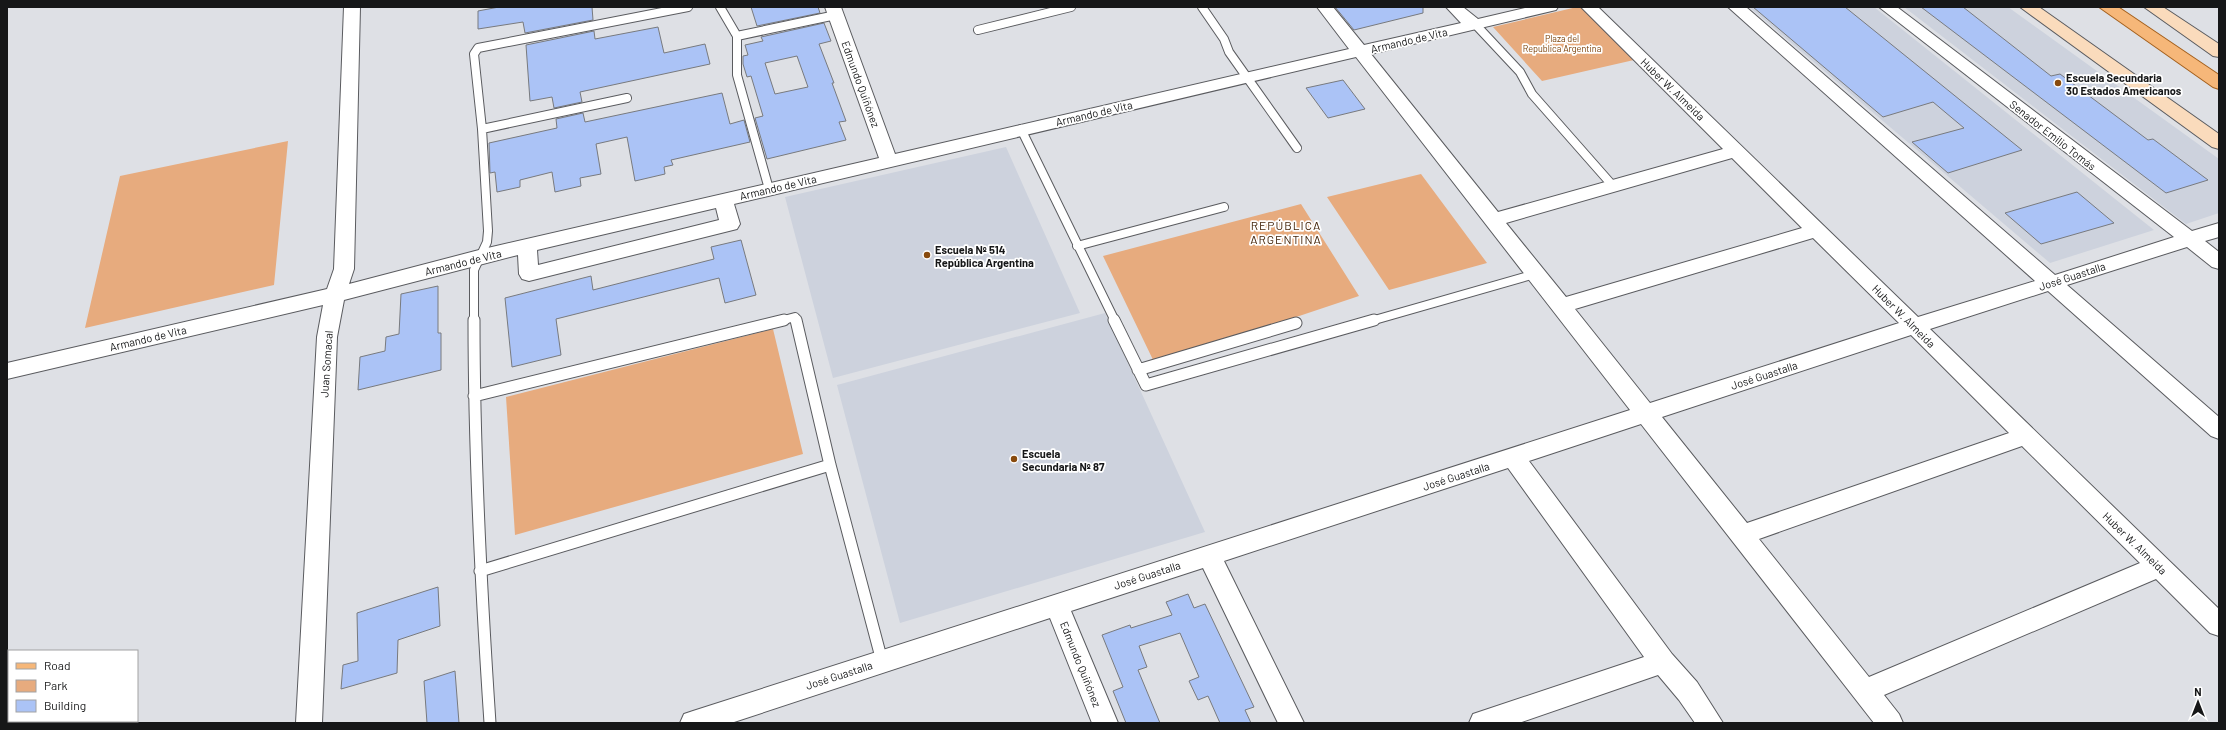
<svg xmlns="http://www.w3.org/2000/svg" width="2226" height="730" viewBox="0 0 2226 730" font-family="Barlow,sans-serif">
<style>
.built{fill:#cdd2dd}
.green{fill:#e7ab7e}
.building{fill:#abc3f6;stroke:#787a7e;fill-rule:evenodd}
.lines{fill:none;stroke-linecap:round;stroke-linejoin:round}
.service-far1-casing{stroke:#5a5b5f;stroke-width:10}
.service-casing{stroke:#5a5b5f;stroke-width:13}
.minor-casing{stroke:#5a5b5f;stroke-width:2}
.secondary-casing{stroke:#5a5b5f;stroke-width:2}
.primary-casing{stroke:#a4601d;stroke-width:2}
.service-far1{stroke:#fff;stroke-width:8}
.service{stroke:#fff;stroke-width:11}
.minor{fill:#fff;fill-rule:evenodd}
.secondary{fill:#fadbbc;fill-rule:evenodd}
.primary{fill:#f6b779;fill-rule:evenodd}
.poi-dot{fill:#884a0d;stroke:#fff;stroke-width:1.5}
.labels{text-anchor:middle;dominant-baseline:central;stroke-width:3.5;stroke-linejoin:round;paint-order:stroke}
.far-park-label{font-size:9px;fill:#7a4109;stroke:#fff}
.street-label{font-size:11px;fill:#161718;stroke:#fff}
.poi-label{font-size:11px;font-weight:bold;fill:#161718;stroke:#fff;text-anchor:start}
.neighbourhood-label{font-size:12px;letter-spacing:1px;fill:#45260c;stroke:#fff}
</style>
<rect width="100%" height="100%" fill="#dee0e5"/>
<!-- built -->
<path class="built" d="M1749 7H1874L2154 230 2050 263Z
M1904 7H2008L2219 159V213L2186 224Z
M1006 147 1080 313 833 378 785 197Z
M1105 313 1205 532 900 623 837 385Z"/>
<!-- green -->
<path class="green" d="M1577 7H1581L1634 60 1542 81 1493 27Z
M288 141 274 285 85 328 120 176Z
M1421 174 1487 263 1389 290 1327 197Z
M1301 204 1359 296 1155 364 1103 256Z
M773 329 803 454 515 535 506 397Z"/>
<!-- building -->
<path class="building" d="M499 7H592L593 20 525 33 523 22 478 29V11Z
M751 7H818L820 13 757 26Z
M1335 7H1423V13L1354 30Z
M1753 7H1845L2022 150 1948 173 1912 142 1964 128 1933 102 1883 117Z
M1921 7H1963L2051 76 2060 74 2148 140 2153 139 2208 180 2166 193Z
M824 23 831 41 819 44 834 83H832L846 121 839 122 846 140 767 159 755 118 763 116 751 76 747 77 743 64V56L748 55 745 45 763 41 761 37ZM797 56 808 87 775 94 765 63Z
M658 27 664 53 705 44 710 64 580 92 582 102 554 108 552 97 530 101 526 45 594 31 595 39Z
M1343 80 1365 109 1328 118 1306 88Z
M722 93 730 124 744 120 750 142 671 160 673 165 664 167 665 174 635 181 627 137 596 144 601 174 580 178 581 186 555 192 552 172 520 180V187L497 192 495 172 490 173 489 143 557 128 556 119 583 113 585 122Z
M2077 192 2114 223 2041 244 2005 213Z
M741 240 756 295 725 303 719 278 556 319 561 355 512 367 505 298 591 276 593 290 714 259 711 247Z
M438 286V333H441V370L358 390 360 357 385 351 386 337 399 334 401 294Z
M438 587 440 626 398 640 397 673 341 689 343 665 358 661 357 613Z
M1188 594 1194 608 1205 604 1254 707 1245 710 1251 723H1220L1208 696 1198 700 1189 681 1199 677 1180 633 1139 646 1147 667 1138 670 1160 723H1126L1113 691 1123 687 1102 635 1130 625 1131 628 1172 615 1166 602Z
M455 671 459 723H427L424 681Z"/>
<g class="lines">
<!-- service-far1 casing -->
<g class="service-far1-casing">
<path id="service-far1" d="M720 7 737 36V75L769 189
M1202 7 1224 39 1229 52 1297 148
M1476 25 1520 72 1532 94 1613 186
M978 30 1071 7
M737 36 836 15
M482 129 627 98
M1021 129 1115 321
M1077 246 1224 207
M474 321V270L487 242 488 231 482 129 474 54 478 48 688 7
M780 321 795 317 796 321
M1371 321 1535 274"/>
</g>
<!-- service casing -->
<g class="service-casing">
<path id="service" d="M474 320C474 454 481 589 490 723
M796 320 830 465 882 661
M1114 320 1146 385 1374 320
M1138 370 1296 323
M474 396 784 320
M480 571 830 465"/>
</g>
<!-- minor casing -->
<g class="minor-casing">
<path id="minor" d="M344 7H360L354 269 349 284 479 250 879 158 825 7H841L895 154 1349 49 1317 7H1333L1364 45 1461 23 1446 7H1463L1478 19 1529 7H1558L1556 10 1371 54 1498 212 1723 149 1581 7H1598L1918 317 2035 281 1728 7H1746L2055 275 2174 237 1879 7H1897L2192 231 2219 223V237L2205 241 2219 252V269L2212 267 2187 247 2067 285 2219 417V439L2211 436 2048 291 1930 329 2219 609V636L2210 633 2156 579 1884 695 1899 714 1903 723H1874L1641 424 1529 461 1672 654 1697 682 1723 723H1695L1679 700 1658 675 1519 723H1469L1473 714 1644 657 1508 468 1224 561 1304 723H1278L1203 568 1071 611 1118 723H1092L1050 618 731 723H680L684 714 693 711 1630 410 1356 57 734 204 740 224 737 229 529 281 522 279 519 274 518 255 344 300 337 337 322 723H296L317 337 323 305 7 379V363L327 289 334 269ZM1732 158 1802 228 1566 297 1506 223ZM716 208 719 220 538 265 537 250ZM1813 238 1899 323 1650 403 1575 309ZM1911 335 2009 433 1747 523 1662 417ZM2022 446 2140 563 1869 677 1759 539Z"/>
</g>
<!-- secondary casing -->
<g class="secondary-casing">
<path id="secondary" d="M2020 7H2039L2219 134V149L2212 147Z
M2144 7H2163L2219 44V57L2213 56Z"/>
</g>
<!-- primary casing -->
<g class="primary-casing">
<path id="primary" d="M2099 7H2118L2219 75V89L2213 87Z"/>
</g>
<!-- service-far1 -->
<use href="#service-far1" class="service-far1"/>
<!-- service -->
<use href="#service" class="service"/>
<!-- minor -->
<use href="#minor" class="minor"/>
<!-- secondary -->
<use href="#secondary" class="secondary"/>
<!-- primary -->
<use href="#primary" class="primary"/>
</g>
<!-- markers -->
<g class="poi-dot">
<circle cx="2058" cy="83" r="4"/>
<circle cx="927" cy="255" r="4"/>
<circle cx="1014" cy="459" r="4"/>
</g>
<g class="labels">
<!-- far-park labels -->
<g class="far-park-label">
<text x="1562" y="38">Plaza del<tspan x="1562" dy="10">Republica Argentina</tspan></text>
</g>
<!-- street labels -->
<g class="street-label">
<text transform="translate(1409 40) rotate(-13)">Armando de Vita</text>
<text transform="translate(861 84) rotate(70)">Edmundo Quiñónez</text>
<text transform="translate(1673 89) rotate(44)">Huber W. Almeida</text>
<text transform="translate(1094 113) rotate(-13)">Armando de Vita</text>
<text transform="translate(2053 135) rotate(38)">Senador Emilio Tomás</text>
<text transform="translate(778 187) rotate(-13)">Armando de Vita</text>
<text transform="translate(463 262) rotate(-14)">Armando de Vita</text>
<text transform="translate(2072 276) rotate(-18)">José Guastalla</text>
<text transform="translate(1904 316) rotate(45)">Huber W. Almeida</text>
<text transform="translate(148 338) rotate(-13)">Armando de Vita</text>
<text transform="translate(326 364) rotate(-86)">Juan Somacal</text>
<text transform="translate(1764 375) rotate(-18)">José Guastalla</text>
<text transform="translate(1456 476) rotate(-18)">José Guastalla</text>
<text transform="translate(2135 543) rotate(44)">Huber W. Almeida</text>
<text transform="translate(1147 575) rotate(-18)">José Guastalla</text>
<text transform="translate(1081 664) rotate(68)">Edmundo Quiñónez</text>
<text transform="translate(839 675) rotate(-18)">José Guastalla</text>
</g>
<!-- poi labels -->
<g class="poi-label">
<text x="2066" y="77">Escuela Secundaria<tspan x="2066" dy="13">30 Estados Americanos</tspan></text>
<text x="935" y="249">Escuela Nº 514<tspan x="935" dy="13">República Argentina</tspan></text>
<text x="1022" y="453">Escuela<tspan x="1022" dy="13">Secundaria Nº 87</tspan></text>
</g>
<!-- neighbourhood labels -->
<g class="neighbourhood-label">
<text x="1286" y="225">REPÚBLICA<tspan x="1286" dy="14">ARGENTINA</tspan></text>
</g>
</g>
<!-- border -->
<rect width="2226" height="730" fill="none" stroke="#161718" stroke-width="16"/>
<!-- legend -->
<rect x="8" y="650" width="130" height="72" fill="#ffffff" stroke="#a2a2a3"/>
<rect x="16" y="663" width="20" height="6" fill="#f6b779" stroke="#a2a2a3"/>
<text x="44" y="670" font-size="12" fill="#161718">Road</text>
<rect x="16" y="680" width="20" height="12" fill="#e7ab7e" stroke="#a2a2a3"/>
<text x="44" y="690" font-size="12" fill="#161718">Park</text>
<rect x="16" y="700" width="20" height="12" fill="#abc3f6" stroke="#a2a2a3"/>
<text x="44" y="710" font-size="12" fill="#161718">Building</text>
<!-- north arrow -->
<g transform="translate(2198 702)" stroke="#ffffff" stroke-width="3" paint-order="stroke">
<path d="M0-3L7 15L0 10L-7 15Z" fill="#161718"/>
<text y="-6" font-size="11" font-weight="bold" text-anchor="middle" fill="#161718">N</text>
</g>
</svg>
